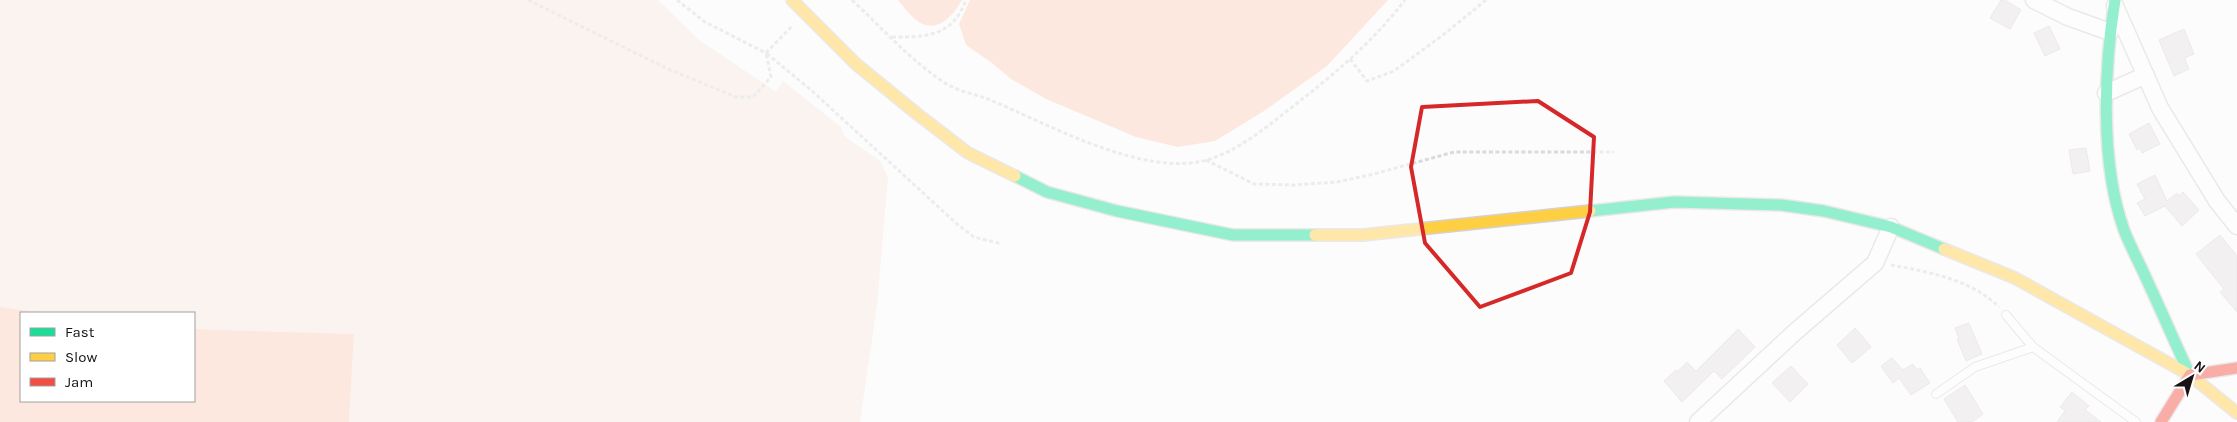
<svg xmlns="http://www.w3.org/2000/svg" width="2237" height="422" viewBox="0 0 2237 422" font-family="Karla,sans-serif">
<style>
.green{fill:#f9e8df}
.forest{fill:#fad1bb}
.building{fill:#e5e3e5;stroke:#d5d3d5}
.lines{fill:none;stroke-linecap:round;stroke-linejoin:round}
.lane-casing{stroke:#d4d1d2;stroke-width:10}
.street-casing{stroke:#d4d1d2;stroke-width:19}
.fast-casing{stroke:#d4d1d2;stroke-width:14}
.slow-casing{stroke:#d4d1d2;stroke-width:14}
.jam-casing{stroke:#d4d1d2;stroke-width:14}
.path{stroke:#dadada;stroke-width:3;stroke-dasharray:4 2.5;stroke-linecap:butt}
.lane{stroke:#fff;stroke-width:8}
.street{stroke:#fff;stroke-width:16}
.fast{stroke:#16e098;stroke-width:11}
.slow{stroke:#ffcf43;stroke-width:11}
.jam{stroke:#f24e42;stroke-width:11}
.marked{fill:none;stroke:#d62828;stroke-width:4;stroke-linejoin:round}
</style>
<rect width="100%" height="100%" fill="#fdfcfc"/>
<!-- green -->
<path class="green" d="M0 0H658L698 39 776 92 783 81 841 127 844 136 880 161 888 177 877 305 860 422H349L354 334 194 329V313H48L0 307Z"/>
<!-- forest -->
<path class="forest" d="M898 0H962C954 14 941 31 923 24 914 21 904 7 898 0Z
M970 0H1388L1327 66 1264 111 1215 141 1178 147 1136 137 1046 99 1011 79 992 63 966 45 959 24Z
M0 307 48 313H21V401H194V329L354 334 349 422H0Z"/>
<!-- building -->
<path class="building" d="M2001 0H2005L2021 10 2010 29 1990 18Z
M2049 26 2060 49 2045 56 2034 33Z
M2184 29 2194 54 2186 57 2185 60 2189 69 2174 76 2159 40Z
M2149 123 2160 144 2142 153 2140 148 2137 150 2129 134Z
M2086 148 2090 171 2073 174 2069 150Z
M2155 175 2167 201 2177 193 2179 196 2183 192 2199 210 2182 226 2165 206 2145 216 2137 203 2145 199 2137 184Z
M2220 235 2237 256V312L2220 292 2224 289 2196 254Z
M1969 323 1982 354 1966 361 1957 339H1959L1955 328Z
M1855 328 1871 347 1852 363 1837 345Z
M1738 329 1755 347 1722 379 1714 371 1682 402 1664 381 1676 370 1677 372 1687 362 1696 371Z
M1892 358 1903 370 1913 364 1917 370 1920 368 1930 383 1911 395 1899 378 1893 383 1881 366Z
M1791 366 1808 384 1790 402 1772 383Z
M1965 385 1983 414 1972 422H1958L1944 399Z
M2072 392 2089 406 2085 410 2101 422H2057L2065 411 2060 407Z"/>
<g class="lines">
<!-- lane casing -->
<g class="lane-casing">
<path id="lane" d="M2006 315 2033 347 2136 422
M1936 394 1975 367 2033 347"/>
</g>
<!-- street casing -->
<g class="street-casing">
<path id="street" d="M2034 0 2068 17 2110 32
M2115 6 2160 108 2217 201 2237 226
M2106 93 2146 75
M1698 422 1795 332 1875 263 1891 227"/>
</g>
<!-- fast casing -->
<g class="fast-casing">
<path id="fast" d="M2115 0C2104 69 2100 163 2124 230 2130 246 2139 262 2146 278 2161 310 2175 343 2190 375
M1015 176 1047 192 1117 211 1233 235H1315
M1590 211 1674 202 1781 205 1824 211 1891 227 1944 249"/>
</g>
<!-- slow casing -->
<g class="slow-casing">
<path id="slow" d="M792 0 856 64 916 113 968 153 1015 176
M1315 235H1363L1590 211
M1944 249 2015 278 2190 375 2237 413"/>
</g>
<!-- jam casing -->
<g class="jam-casing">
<path id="jam" d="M2161 422 2190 375 2237 368"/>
</g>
<!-- path -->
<path class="path" d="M528 0 668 69 736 97H753L771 77 766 53 811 90 957 224 974 237 1002 244
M677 0 705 22 766 53 793 25
M852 0C883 29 910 60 945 83 958 91 974 94 988 99 1046 123 1143 178 1207 160 1237 151 1263 130 1287 111 1331 77 1371 44 1405 0
M892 37C927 37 952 37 966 0
M1350 59 1367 81 1394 71 1443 35 1486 0
M1206 160 1254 184 1294 185 1337 182 1374 174 1454 152H1614
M1891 265C1929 272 1970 279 1999 307"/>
<!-- lane -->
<use href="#lane" class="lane"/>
<!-- street -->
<use href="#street" class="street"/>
<!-- fast -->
<use href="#fast" class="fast"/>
<!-- slow -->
<use href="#slow" class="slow"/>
<!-- jam -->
<use href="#jam" class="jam"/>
</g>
<!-- marked area -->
<path d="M0 0H2237V422H0ZM1538 101 1594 137 1590 212 1571 273 1480 307 1425 243 1411 167 1422 107Z" fill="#fdfcfc" fill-opacity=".55" fill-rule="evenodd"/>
<path class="marked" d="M1538 101 1594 137 1590 212 1571 273 1480 307 1425 243 1411 167 1422 107Z"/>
<!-- legend -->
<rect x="20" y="312" width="175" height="90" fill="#ffffff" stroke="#a2a0a1"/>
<rect x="30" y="328" width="25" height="8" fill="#16e098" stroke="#a2a0a1"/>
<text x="65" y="337" font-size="15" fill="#171214">Fast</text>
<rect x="30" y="353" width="25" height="8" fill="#ffcf43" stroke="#a2a0a1"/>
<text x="65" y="362" font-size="15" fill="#171214">Slow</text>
<rect x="30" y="378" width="25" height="8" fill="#f24e42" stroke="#a2a0a1"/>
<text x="65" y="387" font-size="15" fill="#171214">Jam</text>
<!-- north arrow -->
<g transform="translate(2192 377) rotate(38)" stroke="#ffffff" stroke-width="4" paint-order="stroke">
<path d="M0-4L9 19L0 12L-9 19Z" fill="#171214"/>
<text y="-8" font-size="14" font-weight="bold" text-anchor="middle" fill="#171214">N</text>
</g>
</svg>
